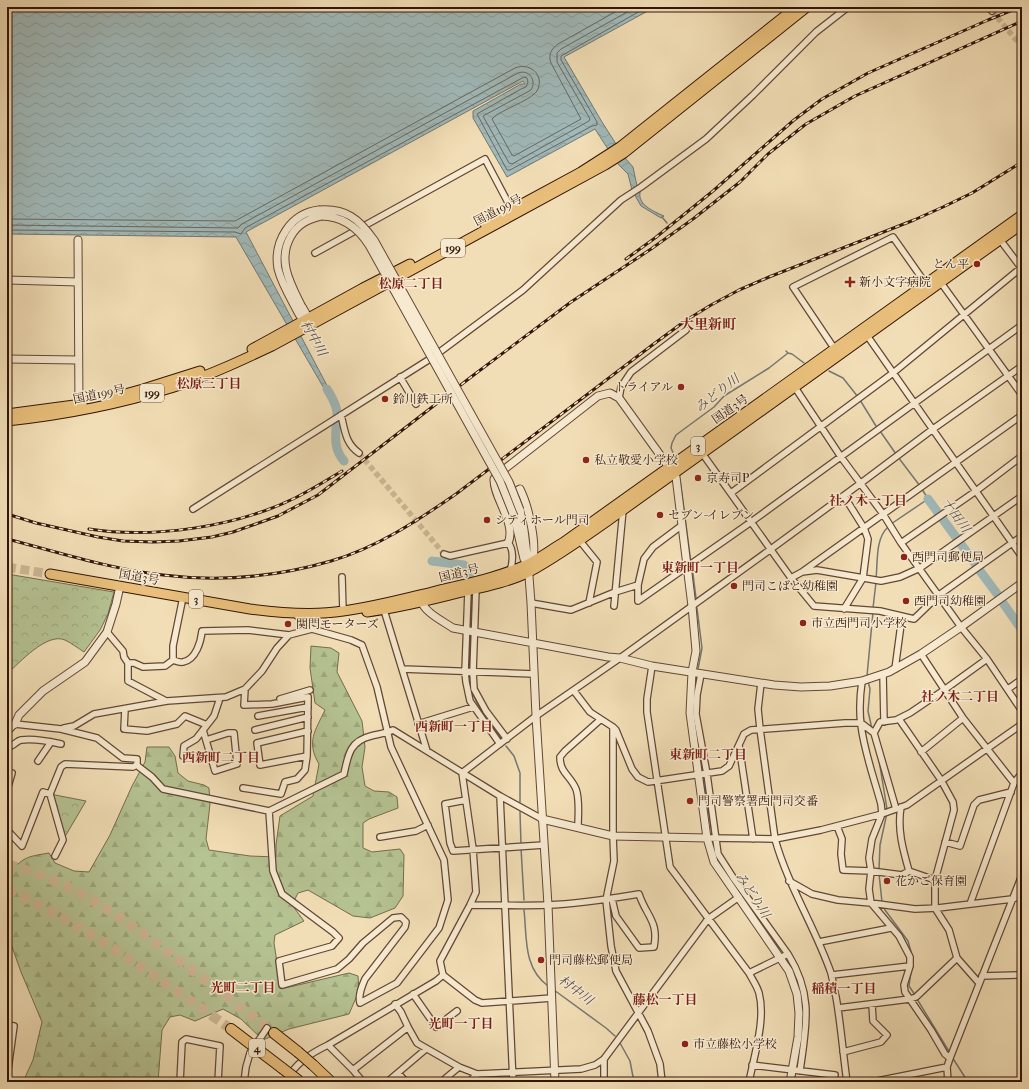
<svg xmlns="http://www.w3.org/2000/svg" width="1029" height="1089" viewBox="0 0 1029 1089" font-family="'IM FELL French Canon','Noto Serif JP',serif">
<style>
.forest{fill:url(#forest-firs);stroke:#746c4d}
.park{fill:url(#park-crowns);stroke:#746c4d}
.water{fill:url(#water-waves);stroke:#747772}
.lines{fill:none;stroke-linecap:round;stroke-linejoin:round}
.shore{stroke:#696760;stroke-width:1}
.stream{stroke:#747772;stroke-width:1.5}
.river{stroke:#a0b9b9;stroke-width:9}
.minor-tunnel{stroke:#ccb693;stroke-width:5.5;stroke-dasharray:5.5 3;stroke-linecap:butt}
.trunk-tunnel{stroke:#ccb693;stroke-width:9;stroke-dasharray:9 4.5;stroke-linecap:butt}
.motorway-tunnel{stroke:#ccb693;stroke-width:10;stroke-dasharray:10 5;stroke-linecap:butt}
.minor-casing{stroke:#624734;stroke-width:8}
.tertiary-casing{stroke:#624734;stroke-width:9}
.trunk-casing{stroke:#321508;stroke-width:11}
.motorway-casing{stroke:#321508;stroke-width:12}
.minor{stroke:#f7ead0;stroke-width:5.5}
.tertiary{stroke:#f7ead0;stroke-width:7}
.trunk{stroke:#e9bf7b;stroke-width:9}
.motorway{stroke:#e9bf7b;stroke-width:10}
.rail-casing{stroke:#321508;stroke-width:3}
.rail{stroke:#f7ead0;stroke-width:1.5;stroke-dasharray:4.5;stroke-linecap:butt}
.minor-bridge-casing{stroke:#624734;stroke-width:8;stroke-linecap:butt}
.tertiary-bridge-casing{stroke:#624734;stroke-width:9;stroke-linecap:butt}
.motorway-bridge-casing{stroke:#321508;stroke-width:12;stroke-linecap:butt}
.minor-bridge{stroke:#f7ead0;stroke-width:5.5}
.tertiary-bridge{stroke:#f7ead0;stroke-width:7}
.motorway-bridge{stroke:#e9bf7b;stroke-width:10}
.poi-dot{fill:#8f2418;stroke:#f7ead0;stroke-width:1.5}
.labels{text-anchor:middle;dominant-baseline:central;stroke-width:3;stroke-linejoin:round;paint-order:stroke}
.shield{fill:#f7ead0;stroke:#6d5544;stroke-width:1}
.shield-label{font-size:11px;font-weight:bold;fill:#321508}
.street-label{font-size:12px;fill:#321508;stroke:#f7ead0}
.poi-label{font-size:12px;fill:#321508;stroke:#f7ead0;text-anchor:start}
.neighbourhood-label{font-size:13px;font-weight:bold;fill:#7a1f14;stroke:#f7ead0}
.water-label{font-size:13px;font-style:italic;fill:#584e46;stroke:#f7ead0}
.quarter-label{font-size:14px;font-weight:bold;fill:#7a1f14;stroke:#f7ead0}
</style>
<defs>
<pattern id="forest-firs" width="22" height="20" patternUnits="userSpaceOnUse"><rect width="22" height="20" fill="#b5c292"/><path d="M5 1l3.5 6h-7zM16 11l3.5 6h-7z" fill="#9ca67c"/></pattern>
<pattern id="park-crowns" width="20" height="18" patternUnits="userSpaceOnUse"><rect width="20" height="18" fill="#b5c292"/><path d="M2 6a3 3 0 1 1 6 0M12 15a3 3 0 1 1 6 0" fill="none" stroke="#9ca67c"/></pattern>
<pattern id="water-waves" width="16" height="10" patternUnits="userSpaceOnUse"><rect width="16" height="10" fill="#a0b9b9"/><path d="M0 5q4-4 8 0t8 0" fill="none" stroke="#8a9e9e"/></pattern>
</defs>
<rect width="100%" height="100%" fill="#f2deb6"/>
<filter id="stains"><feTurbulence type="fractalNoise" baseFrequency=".005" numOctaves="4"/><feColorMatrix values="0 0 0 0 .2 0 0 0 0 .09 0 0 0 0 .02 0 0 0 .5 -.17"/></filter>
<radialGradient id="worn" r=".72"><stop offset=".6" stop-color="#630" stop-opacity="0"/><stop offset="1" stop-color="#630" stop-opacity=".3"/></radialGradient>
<!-- forest -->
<path class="forest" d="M311 646 331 648 339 653 337 672 362 721 365 747 362 767 365 786 374 791 389 792 397 797 398 808 369 819 363 823V848L372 852 400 849 404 855 403 896 395 908 370 918 353 916 308 890 298 893 292 905 304 921 275 935 274 943 281 989 349 973 358 976 359 991 349 1014 289 1029 263 1040 241 1019 223 1009 195 1021 180 1015 170 1017 162 1030 158 1082H23L33 1060 42 1022 21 972 11 944 7 942V875C24 857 25 857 49 853L55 863 74 871 89 872 110 835 132 786 145 762 147 747H169L175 756 178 773 188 781 204 785 209 788 210 804 206 839 209 850 250 856 276 857V845L280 816 313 796 319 764C306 742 315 731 325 710L315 703 310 668Z"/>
<!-- park -->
<path class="park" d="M7 574 114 592 108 614 100 630 84 652C78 648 71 643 65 640 47 632 19 663 7 674Z
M50 794 86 801 63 840Z"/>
<!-- water -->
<path class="water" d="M7 7H655L564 57 602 122 625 158 633 167 637 186 641 189C635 204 653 211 664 216L661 218 641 206 632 190 628 174 617 163 595 129 507 177 473 118V111L521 84H525L523 81 246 232 332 395 333 398 329 397 236 237 7 234Z"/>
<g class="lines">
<!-- shore -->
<path class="shore" d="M7 219 235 221 515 68C529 62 544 74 538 89 534 100 501 109 492 119L512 155 514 156 581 119 551 63C548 55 551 49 558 44L624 7
M7 225 238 228 242 224 518 73C529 69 537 80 531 90L483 116 509 163 512 164 589 121 590 119 557 62V53L561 49 636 7
M7 230 235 232 241 234 245 228 524 77 527 78 528 82 526 87 521 89 477 114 507 170H510L592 126 597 125V122L561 60V56L647 7"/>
<!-- stream -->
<path class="stream" d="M662 217 667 223
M786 351 788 353 792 354 804 363
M829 371 843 378 858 397
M860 400 876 426
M880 431 896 454
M674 455 671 448 672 443 676 435 714 407 724 396 769 368 788 353
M898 457 920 486
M680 479 691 563
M891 524 928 499 922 489
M692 566 696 598
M876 578C878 562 875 539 888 527
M697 608 702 648 698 669
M873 608 876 582
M471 626 472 596
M469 668 471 636
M469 673C469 699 488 720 502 740
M867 676 873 612
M868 681 870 689 868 711 872 729
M695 690 697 678
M697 738 702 769
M506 746 514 756 520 773V802
M879 760 887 809
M703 778 712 834
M520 812 521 845
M713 843 715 853
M521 848 524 900
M879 870 880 845 887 813
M879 874 882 902
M742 895 769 936 784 953
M883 906 885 910 908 941 912 955
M524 910C527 937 523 968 548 986
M787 959 795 973
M911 971 909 986 915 995
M554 990 606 1028 615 1036
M917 999 950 1053
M802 1017 804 1009
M620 1043 630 1061 634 1082
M952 1057 968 1082
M794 1082 795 1075"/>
<!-- river -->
<path class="river" d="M327 389C331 396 336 403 337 412 337 430 331 446 344 461
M928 499 977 566
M432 561 464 565 467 568 469 575
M980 571 998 595
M1003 603 1022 630"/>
<!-- minor-tunnel -->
<path class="minor-tunnel" d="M992 11 1022 47
M359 453 444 554"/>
<!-- trunk-tunnel -->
<path class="trunk-tunnel" d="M7 567 50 574"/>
<!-- motorway-tunnel -->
<path class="motorway-tunnel" d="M7 864C33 872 59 881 83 895 119 915 151 940 184 964 214 987 244 1010 274 1033
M7 889C87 926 159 979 231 1029"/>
<!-- minor casing -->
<g class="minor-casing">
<path id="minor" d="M989 7 992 11
M998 237 1022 269
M315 253 485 159 513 212
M939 280 1022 395
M866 334 1022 557
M836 351 793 287 893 237 926 284
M400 377 416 404
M794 386 841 457 883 514 901 543 961 627 987 659 1022 711
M619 398 621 387 631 372 686 330
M341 415C345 430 345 443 359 453
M702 453 791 578 802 572 817 570 881 581 900 577 920 568 1022 496
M731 493 893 373 1022 267
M193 509 433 357 523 290 621 200 641 187 706 139 753 95 816 32 848 7
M580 541 597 562 589 603
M901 543 976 491 1022 456
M444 554 450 556 508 543C514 549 513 563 510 571
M802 572 1022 415
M342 577 343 611
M791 578 814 606 880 611 914 619 939 595 1022 536
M638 585V601L751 522 1022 325
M476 589 473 672 474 689 486 711 507 739
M468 591 465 672 466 682 470 701 500 744
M531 603 571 610 615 592 638 585 644 559 653 547 681 526
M614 606 623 510
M844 609 863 578 868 539 864 528 844 496
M384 610 427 751
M107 632 123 651 124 657 128 663V681L166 701
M921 654 963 718 1014 783
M173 660V646L183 597
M128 663H134L143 667 165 666 173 660C176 661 180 663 183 662 196 660 201 641 202 631L248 630 289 635
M652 666 647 699V712L670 867 749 973C752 979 757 986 759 993 766 1019 754 1056 749 1082
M402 669 534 674
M895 669 902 617
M701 674 697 695 696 714 707 774 718 854 734 879 788 954
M883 674 884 722
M862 681C860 695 859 710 861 725 864 751 874 778 881 804L882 814 872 839 869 858 871 871 869 889 871 903 899 936 910 957V966L904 985 905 992 931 1030 945 1054 950 1058
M761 683 758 709 760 729 775 839C788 886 815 927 831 973 833 981 834 990 836 997 841 1025 843 1054 847 1082
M1008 689 1022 679
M574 691 590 712 613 727V836L614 861 606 900 611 946 616 971 648 1031 660 1064 662 1082
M280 699 310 690
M125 709 124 729 147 731 177 724 185 716 207 725
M258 716 308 707
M899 719 941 780 953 802 954 810 935 880V908L949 930 957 958
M418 724 473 707
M613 727 616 730 632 769 638 777 648 782 722 771 729 766 744 734 751 730 845 723H861L874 733 880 722 896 720 910 713 944 690 987 659
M64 728 74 726 94 714 167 701 226 697 245 689 262 671 277 648 289 635 312 629
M203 730 215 771 237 764 234 733H228L206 740
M255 730 308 717
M7 732 15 724 61 729 97 738 123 758 137 759V765L139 767 152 777 163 789 269 811 344 774C348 755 350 741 371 736 379 734 386 733 393 730L500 796 542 819
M874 733 896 809
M739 745 753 839
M7 747C13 747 16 741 21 740 34 738 48 741 61 744
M921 752 963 718
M183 756 184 746 196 739 214 716 220 698
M307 756 260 765 257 743 308 731
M38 761 51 742
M462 773 536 716 620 658 771 549 861 483 933 429 1022 366
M462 773 473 849 476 892 470 905 440 961 443 975 475 1000 482 1003 552 998
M243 788 281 794 285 782 297 779 305 770 307 756 308 697 272 704 244 705 245 689
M7 790 12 773
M500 796 513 1082
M466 800 445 804 450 843 453 851 544 845
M901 807C897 829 903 850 909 871
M269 811 273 871 282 894 333 932 339 938 332 946 279 961 282 985 337 969 349 959 363 943 393 918 401 917 406 922 405 927 365 979C362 986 358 995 360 1003L397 983 439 928 448 900 444 860 391 747 377 687 362 645 351 640 312 629 295 614
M837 826 842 839 841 854 843 870 871 871 902 875 909 871 935 880
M578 827C578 815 580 800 576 789 570 775 560 773 560 757L565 751 600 720
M7 830 22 846 43 792 50 794
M380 837 416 831 428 825
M707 838 775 839 821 830 882 814 907 805 1022 724
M945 842 960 846 974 805 979 800 1011 792
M55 856 63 840 50 794 61 767 65 764 133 767 137 765
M789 881 812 894 838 900 871 903 915 909 938 908 1012 899 1022 896
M970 904 1014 783 1022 773
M470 905C496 905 522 906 547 905 578 904 609 899 639 894 646 916 659 921 654 947L639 948 616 916 612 899
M819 942 891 928
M749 973 788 954C814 996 806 1026 800 1071
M832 975 910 966
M982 976 1022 975
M413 994 436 1027 457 1011
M395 1004 401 1012 408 1027 417 1043 459 1067 477 1074 581 1069 595 1065 604 1059 708 919 739 897
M838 1008 910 999 916 997 957 958 979 983
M7 1025 14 1026 7 1077
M259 1040 267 1028
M328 1045 353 1070 363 1082
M843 1052 881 1042 887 1035 873 1021 872 1004
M604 1059V1082
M752 1065 835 1075
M353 1070 408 1027
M398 1073 406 1082
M180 1082 182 1042 186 1039 220 1046 218 1082
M244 1082 246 1067 250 1053
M285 1082C295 1064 309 1054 328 1045L436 981 443 975
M387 1082 426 1049
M441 1082 459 1067
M469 1082 477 1074
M872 1082 947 1067
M948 1082 947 1067 950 1058 1022 875"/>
</g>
<!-- tertiary casing -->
<g class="tertiary-casing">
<path id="tertiary" d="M78 240 79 408
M7 280 78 282
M309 321C308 316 304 310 301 305 290 283 277 260 291 236 298 224 308 219 321 216
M306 324C300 318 297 310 293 303 287 292 281 281 278 269 273 241 291 213 319 210
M7 359 78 360
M501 500 520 489C528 505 539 548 531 565
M520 510 524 530 528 563 531 603 536 716 548 905 555 1082
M514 516 524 559
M508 543C517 524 493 497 494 479L497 475 598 396 610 393 619 398 676 477 692 606 696 651 692 672 690 713 707 838 714 862 789 971 797 994 799 1013 798 1037 790 1082
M420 599C425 613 441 620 453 628L608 657 620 658 652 666 774 685 801 687 830 686 862 681 889 672 921 654 961 627 1022 583
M15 724 19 715 43 691 85 662 107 632 116 604 120 586
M542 819 613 836 707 838
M1020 1082 1022 1081"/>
</g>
<!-- trunk casing -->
<g class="trunk-casing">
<path id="trunk" d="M485 224 581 172 620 147 796 7
M252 349 363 288 410 264
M107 399 143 389 200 371
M7 414 82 404
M7 421C64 415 120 404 174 387 208 376 240 361 272 346L605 165 624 153 807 7
M50 574 250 609C280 613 312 616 343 611 373 607 403 599 432 592 464 584 497 578 528 564 540 558 552 549 564 542L1022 215
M367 612C399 608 431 600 462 592 484 587 509 582 529 572 562 554 593 531 623 510L1022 224"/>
</g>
<!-- motorway casing -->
<g class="motorway-casing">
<path id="motorway" d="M231 1029 282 1068
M274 1033 298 1052
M313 1065 331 1082"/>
</g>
<!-- minor -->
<use href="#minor" class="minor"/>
<!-- tertiary -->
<use href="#tertiary" class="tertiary"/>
<!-- trunk -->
<use href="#trunk" class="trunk"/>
<!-- motorway -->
<use href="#motorway" class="motorway"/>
<!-- rail casing -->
<g class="rail-casing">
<path id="rail" d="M626 259 655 238 713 191 794 120 822 99 868 73 988 20 1020 7
M7 514 36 523 98 537 123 541 153 542 179 541 212 537 233 532 278 516 318 495 475 374 571 302 651 249 693 219 740 182 768 154 806 124 855 96 1022 21
M89 529C153 539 236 527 295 498 311 490 327 480 342 471
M7 539C58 552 110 569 163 575 219 582 276 577 331 561 376 548 417 521 456 494L651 346 685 321 711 305 739 290 769 277 914 220 943 207 972 193 1022 162"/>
</g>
<!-- rail -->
<use href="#rail" class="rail"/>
<!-- minor-bridge casing -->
<g class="minor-bridge-casing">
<path id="minor-bridge" d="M250 1053 259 1040"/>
</g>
<!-- tertiary-bridge casing -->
<g class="tertiary-bridge-casing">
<path id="tertiary-bridge" d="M319 210C346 208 359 219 374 240L509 482 520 510
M321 216C342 216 358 228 369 245L500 481 514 516"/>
</g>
<!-- motorway-bridge casing -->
<g class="motorway-bridge-casing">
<path id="motorway-bridge" d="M298 1052 313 1065
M282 1068 299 1081"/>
</g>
<!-- minor-bridge -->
<use href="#minor-bridge" class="minor-bridge"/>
<!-- tertiary-bridge -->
<use href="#tertiary-bridge" class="tertiary-bridge"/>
<!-- motorway-bridge -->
<use href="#motorway-bridge" class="motorway-bridge"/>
</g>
<!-- markers -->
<g class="poi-dot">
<circle cx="977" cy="264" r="4"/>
<path d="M848 276h4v4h4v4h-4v4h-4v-4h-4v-4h4z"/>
<circle cx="681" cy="387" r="4"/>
<circle cx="385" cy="399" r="4"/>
<circle cx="586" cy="460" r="4"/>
<circle cx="698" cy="478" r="4"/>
<circle cx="660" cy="515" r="4"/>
<circle cx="487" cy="520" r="4"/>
<circle cx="904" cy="557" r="4"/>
<circle cx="734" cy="586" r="4"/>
<circle cx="906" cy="601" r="4"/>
<circle cx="803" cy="623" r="4"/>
<circle cx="288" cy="624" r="4"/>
<circle cx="690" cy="801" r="4"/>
<circle cx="887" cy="881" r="4"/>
<circle cx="541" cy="960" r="4"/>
<circle cx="685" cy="1044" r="4"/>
</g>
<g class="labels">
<!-- shield labels -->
<g class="shield">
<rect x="441" y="239" width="24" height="18" rx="3"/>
<rect x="140" y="384" width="24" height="18" rx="3"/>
<rect x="691" y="437" width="14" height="18" rx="3"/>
<rect x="189" y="590" width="14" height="18" rx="3"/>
<rect x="249" y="1039" width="16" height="18" rx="3"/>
</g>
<g class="shield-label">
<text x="453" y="248">199</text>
<text x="152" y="393">199</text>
<text x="698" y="446">3</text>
<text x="196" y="599">3</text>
<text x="257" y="1048">4</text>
</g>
<!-- street labels -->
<g class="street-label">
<text transform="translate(498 210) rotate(-28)">国道199号</text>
<text transform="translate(99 394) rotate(-12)">国道199号</text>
<text transform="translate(730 409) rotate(-35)">国道3号</text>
<text transform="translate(459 573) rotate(-14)">国道3号</text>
<text transform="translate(139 577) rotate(10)">国道3号</text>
</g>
<!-- poi labels -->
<g class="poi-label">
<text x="969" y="264" text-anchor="end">とん平</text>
<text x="859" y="282">新小文字病院</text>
<text x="673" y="387" text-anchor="end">トライアル</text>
<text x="393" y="399">鈴川鉄工所</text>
<text x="594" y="460">私立敬愛小学校</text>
<text x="706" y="478">京寿司P</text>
<text x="668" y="515">セブン-イレブン</text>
<text x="495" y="520">シティホール門司</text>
<text x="912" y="557">西門司郵便局</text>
<text x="742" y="586">門司こばと幼稚園</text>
<text x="914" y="601">西門司幼稚園</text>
<text x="811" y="623">市立西門司小学校</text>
<text x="296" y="624">関門モーターズ</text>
<text x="698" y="801">門司警察署西門司交番</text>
<text x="895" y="881">花かご保育園</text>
<text x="549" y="960">門司藤松郵便局</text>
<text x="693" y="1044">市立藤松小学校</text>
</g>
<!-- neighbourhood labels -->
<g class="neighbourhood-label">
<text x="411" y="283">松原二丁目</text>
<text x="209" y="383">松原三丁目</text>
<text x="868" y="500">社ノ木一丁目</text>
<text x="700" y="567">東新町一丁目</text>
<text x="960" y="696">社ノ木二丁目</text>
<text x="454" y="726">西新町一丁目</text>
<text x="708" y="754">東新町二丁目</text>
<text x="221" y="757">西新町二丁目</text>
<text x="243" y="987">光町二丁目</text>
<text x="844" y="988">稲積一丁目</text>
<text x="665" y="999">藤松一丁目</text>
<text x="461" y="1023">光町一丁目</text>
</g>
<!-- water labels -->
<g class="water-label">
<text transform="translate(314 338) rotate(61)">村中川</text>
<text transform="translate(717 393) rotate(-38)">みどり川</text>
<text transform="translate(956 515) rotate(54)">十田川</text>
<text transform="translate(753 895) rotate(57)">みどり川</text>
<text transform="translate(576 990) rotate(37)">村中川</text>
</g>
<!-- quarter labels -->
<g class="quarter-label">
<text x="708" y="324">大里新町</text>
</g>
</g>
<!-- margin -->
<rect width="1029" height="1089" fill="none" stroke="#f2deb6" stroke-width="24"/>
<rect x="8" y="8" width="1013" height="1073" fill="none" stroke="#321508" stroke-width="2"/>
<rect x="12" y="12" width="1005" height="1065" fill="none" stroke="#321508"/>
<rect width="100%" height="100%" filter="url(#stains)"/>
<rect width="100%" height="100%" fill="url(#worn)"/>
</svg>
